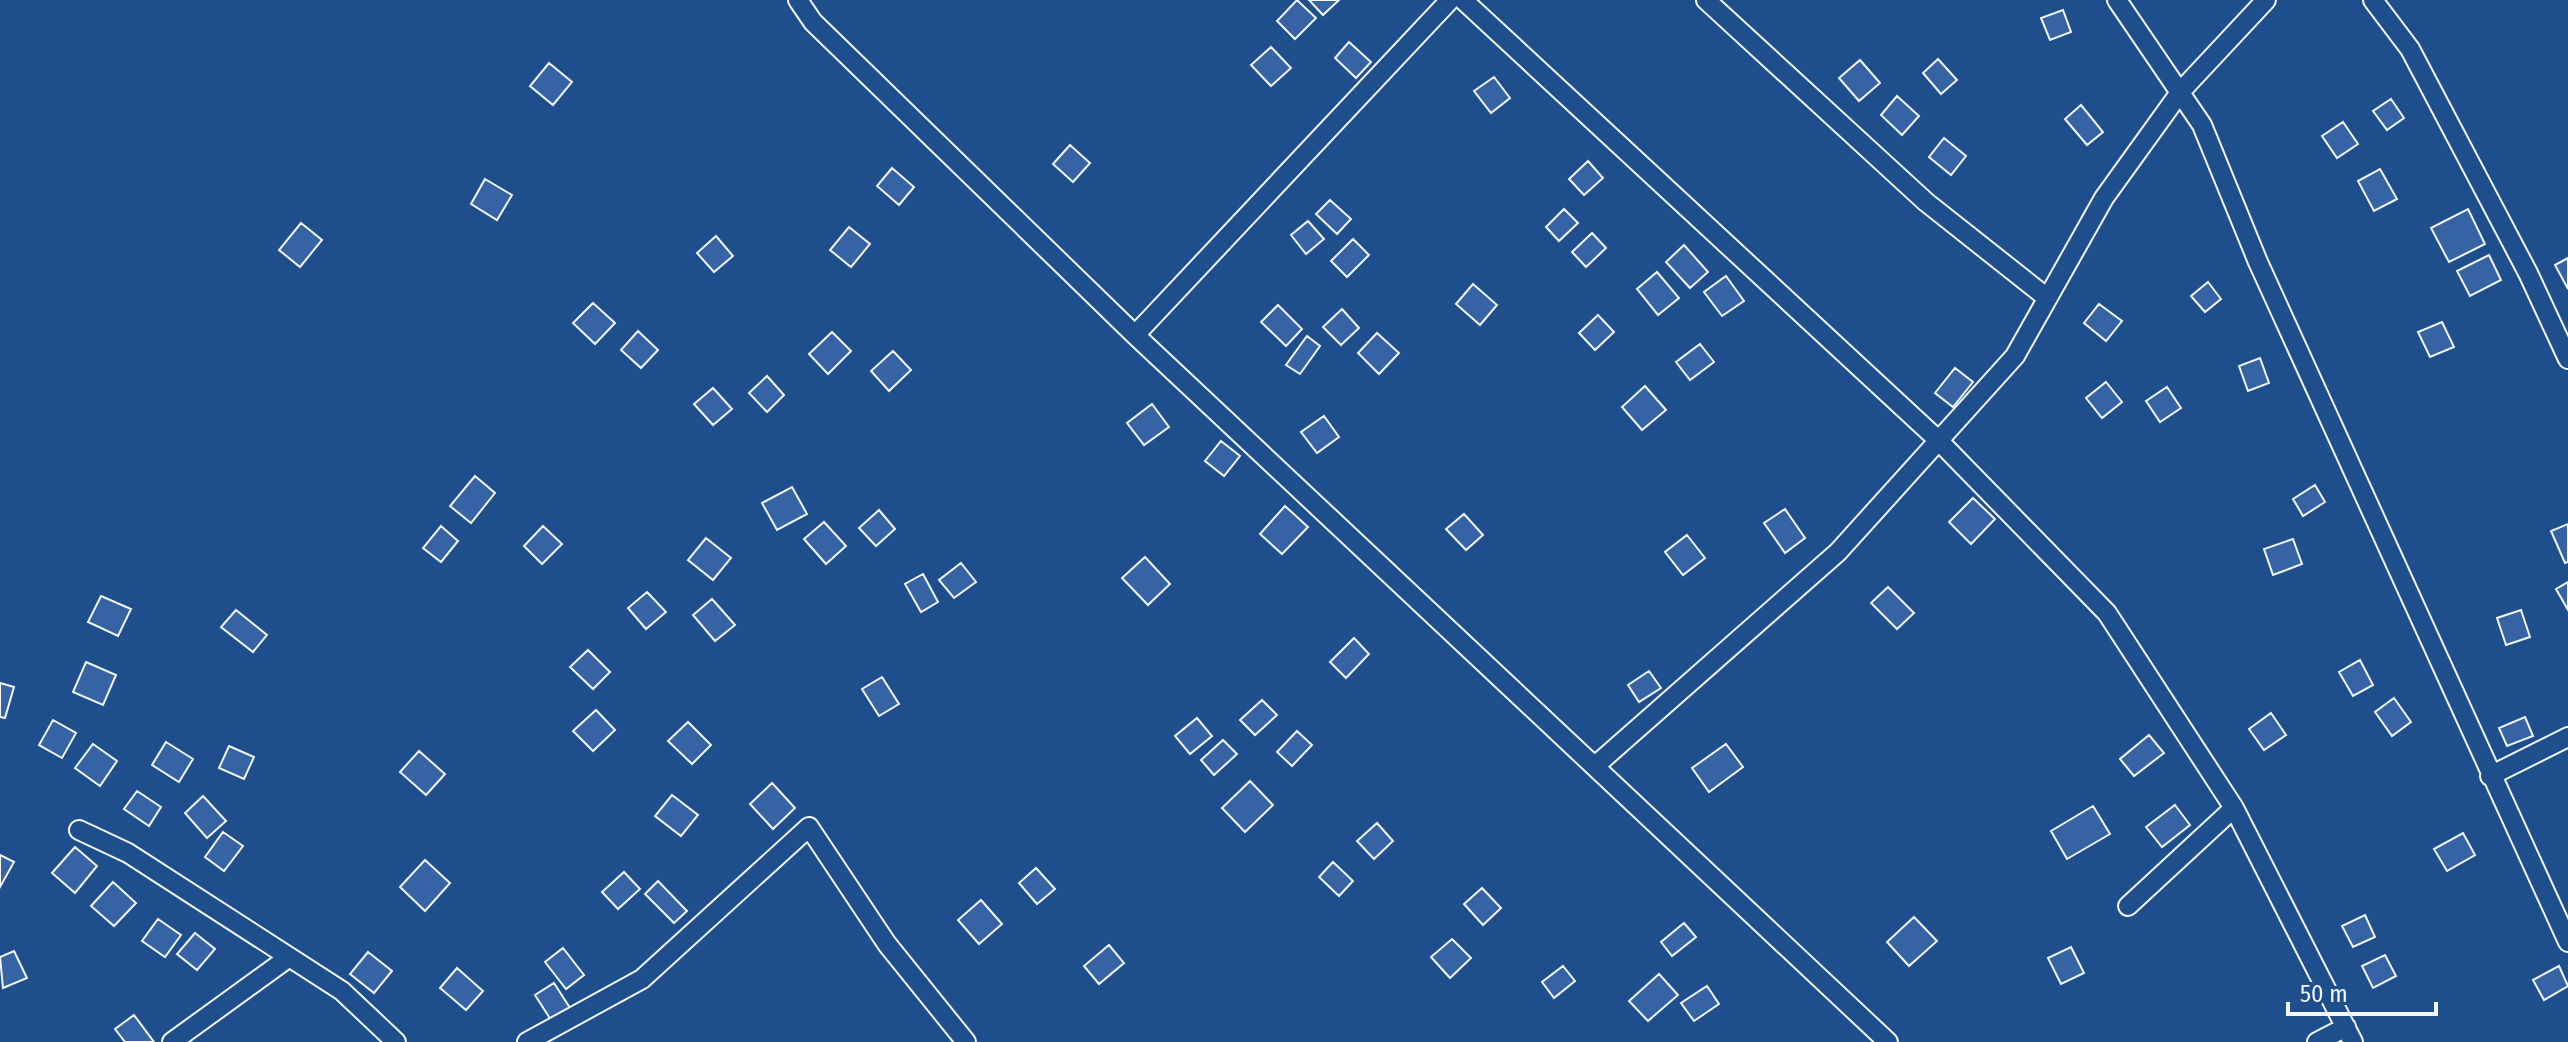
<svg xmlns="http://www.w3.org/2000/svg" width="2568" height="1042" viewBox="0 0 2568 1042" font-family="'Fira Sans Condensed',sans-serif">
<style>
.building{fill:#3563a3;stroke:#f2f6ff;stroke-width:2}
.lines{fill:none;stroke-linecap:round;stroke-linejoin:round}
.street-casing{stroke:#f2f6ff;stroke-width:22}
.street{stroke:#1f4e8c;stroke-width:18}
</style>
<rect width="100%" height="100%" fill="#1f4e8c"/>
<!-- building -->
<path class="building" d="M1297 0 1316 18 1295 39 1277 21Z
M1309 0H1339L1323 15Z
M2063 10 2071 32 2050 40 2041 18Z
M1349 42 1371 62 1356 78 1335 58Z
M1271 47 1291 68 1271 86 1251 65Z
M1938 59 1957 80 1941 94 1923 73Z
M1860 60 1880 83 1859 101 1839 78Z
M549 63 572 82 553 105 530 86Z
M1494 77 1510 98 1491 113 1474 91Z
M1897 96 1919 116 1902 135 1881 115Z
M2391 99 2404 118 2387 130 2373 111Z
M2081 105 2103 132 2087 145 2065 119Z
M2343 122 2358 144 2337 158 2322 136Z
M1944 138 1966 156 1951 175 1929 157Z
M1070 145 1090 163 1073 182 1053 164Z
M1588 161 1603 178 1584 195 1569 179Z
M892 168 914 187 899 205 877 186Z
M2380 169 2397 199 2374 211 2358 181Z
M485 179 512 195 497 220 471 204Z
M1330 200 1351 219 1337 234 1316 214Z
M1564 209 1578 223 1559 241 1546 227Z
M2468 209 2485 244 2449 262 2431 228Z
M1308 221 1324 239 1306 254 1291 235Z
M301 223 322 240 300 267 279 250Z
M849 227 870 244 851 267 830 250Z
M1592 233 1606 248 1586 267 1572 252Z
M716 236 733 256 714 272 697 253Z
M1353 239 1369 255 1347 277 1331 261Z
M1684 245 1708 272 1690 288 1666 262Z
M2489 255 2501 280 2470 296 2457 271Z
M2568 258V289L2555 265Z
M1657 272 1679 298 1658 315 1637 289Z
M1726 276 1744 301 1722 316 1704 292Z
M2208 282 2221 299 2205 312 2191 296Z
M1473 284 1497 305 1480 325 1456 304Z
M593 303 615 323 595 344 573 323Z
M2099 304 2122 321 2106 341 2084 323Z
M1278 305 1302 329 1286 346 1261 322Z
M1342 309 1359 328 1341 345 1323 327Z
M1598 315 1614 332 1595 350 1579 333Z
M2442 322 2454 347 2430 357 2418 332Z
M638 331 658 350 641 368 621 350Z
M832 332 851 351 828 374 809 354Z
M1377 333 1399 353 1379 374 1358 353Z
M1307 336 1320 346 1300 374 1286 365Z
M1700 344 1714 362 1690 380 1676 362Z
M893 351 911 370 889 391 871 371Z
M2260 358 2269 383 2248 391 2239 366Z
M1955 368 1973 382 1953 407 1935 393Z
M767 376 784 395 767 412 749 393Z
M2106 382 2122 402 2102 418 2086 398Z
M1645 386 1666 410 1642 430 1622 407Z
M2167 387 2181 408 2160 422 2146 401Z
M713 388 732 409 713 425 694 404Z
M1152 404 1169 427 1144 445 1127 423Z
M1324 416 1339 437 1317 453 1301 432Z
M1221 441 1240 456 1224 476 1205 461Z
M475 476 495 493 471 523 450 506Z
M2315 485 2325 502 2303 516 2293 499Z
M792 487 807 514 777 530 762 503Z
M1973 498 1995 519 1971 544 1949 522Z
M1285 506 1308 527 1282 554 1260 534Z
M1785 509 1805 538 1785 553 1764 523Z
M879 510 895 529 876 546 859 528Z
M1464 514 1483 535 1466 550 1446 529Z
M824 522 846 546 826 564 804 539Z
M2568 524V562L2565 563 2551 531Z
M441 526 458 541 441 562 423 548Z
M543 526 562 544 542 564 524 546Z
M1687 535 1705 558 1683 575 1665 552Z
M706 538 731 558 713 580 688 560Z
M2293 539 2302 564 2273 575 2264 549Z
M1145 557 1170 584 1148 605 1122 578Z
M961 563 976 582 954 598 939 580Z
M923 574 938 602 921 612 905 584Z
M2568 582V610L2556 589Z
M1888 587 1914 613 1897 629 1871 603Z
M647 592 666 612 646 629 628 608Z
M101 596 131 609 118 636 88 622Z
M712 599 735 625 715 641 693 615Z
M236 610 267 635 253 652 221 627Z
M2521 610 2530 637 2506 645 2497 618Z
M1354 638 1369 654 1346 678 1330 662Z
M588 650 610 672 593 689 570 667Z
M2360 660 2373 685 2353 696 2339 672Z
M86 662 116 675 103 705 73 692Z
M1649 671 1661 688 1639 702 1628 685Z
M882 677 899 704 879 716 862 689Z
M0 683 14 687 5 718 0 717Z
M2394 698 2411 722 2392 736 2375 712Z
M1262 700 1277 715 1255 735 1240 720Z
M596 710 615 730 593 751 573 731Z
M2271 713 2286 735 2264 750 2249 729Z
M2525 717 2533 736 2507 746 2499 728Z
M1197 718 1212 736 1190 754 1175 736Z
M53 720 76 733 62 758 39 745Z
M688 722 711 745 692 764 668 741Z
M1297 731 1312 745 1292 766 1277 752Z
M2149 735 2164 753 2134 776 2120 759Z
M1223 740 1237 754 1214 775 1201 760Z
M166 742 193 759 179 782 152 765Z
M93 744 117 761 100 786 75 768Z
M1726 744 1743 767 1709 792 1692 768Z
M229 746 254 757 244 779 219 768Z
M419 751 445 774 426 795 400 772Z
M1250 781 1273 805 1245 832 1222 808Z
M772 783 795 808 773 829 750 804Z
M137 791 161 807 149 826 124 809Z
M672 795 698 815 681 836 655 816Z
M203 796 226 821 207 838 185 813Z
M2175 805 2190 825 2162 847 2146 827Z
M2093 806 2110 834 2067 859 2051 831Z
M1377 823 1393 841 1374 859 1357 841Z
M223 832 243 846 224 871 205 857Z
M2463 833 2475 855 2447 871 2434 849Z
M75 847 97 866 75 893 52 873Z
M0 855 14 862 0 887Z
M425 860 450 883 425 911 400 887Z
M1333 862 1353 881 1339 896 1319 877Z
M1036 868 1055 889 1037 904 1019 883Z
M624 872 640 889 618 909 602 892Z
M658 881 687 911 674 923 645 894Z
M113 882 136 903 114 926 91 906Z
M1482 888 1501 908 1483 925 1464 904Z
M981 900 1002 924 979 944 958 920Z
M2365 915 2375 937 2353 947 2342 926Z
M1914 917 1937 941 1909 966 1887 942Z
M158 919 181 935 165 957 142 941Z
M1684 923 1696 937 1672 956 1661 942Z
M195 933 215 949 197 970 177 954Z
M1452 939 1471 958 1450 978 1431 957Z
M1109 945 1124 963 1099 984 1084 966Z
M2071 947 2084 973 2061 984 2048 958Z
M563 948 584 975 566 989 545 962Z
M14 951 27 978 3 988 0 957Z
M368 952 392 971 374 993 350 974Z
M2385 955 2396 976 2373 988 2362 966Z
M1563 966 1575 981 1554 998 1542 982Z
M2559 966 2568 986 2544 1000 2533 980Z
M457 968 483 991 466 1010 440 988Z
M1659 974 1678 995 1648 1021 1629 1001Z
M554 983 570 1008 551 1020 535 995Z
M1707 986 1719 1004 1694 1021 1681 1003Z
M134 1015 154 1042H125L115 1029Z"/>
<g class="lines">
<!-- street casing -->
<g class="street-casing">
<path id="street" d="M798 0 813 22 1135 335 1888 1042
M1463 0 1937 439 2107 613 2234 808 2353 1042
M1706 0 1926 202 2046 297
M2117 0 2202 125 2258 262 2568 942
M2373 0 2410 49 2528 273 2568 359
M1135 335 1450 0
M1595 766 1838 552 2015 356 2104 198 2181 91 2266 0
M2490 776 2568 737
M79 830 128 853 342 991 396 1042
M2128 906 2234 808
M172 1042 288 958
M527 1042 642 979 809 827 887 944 966 1042
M2317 1042 2346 1027"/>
</g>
<!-- street -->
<use href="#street" class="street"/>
</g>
<!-- scale -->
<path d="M2288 1002v12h148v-12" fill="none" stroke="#f2f6ff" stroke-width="4"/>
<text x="2300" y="1002" font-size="24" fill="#f2f6ff" stroke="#1f4e8c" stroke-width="6" paint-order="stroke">50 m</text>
</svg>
